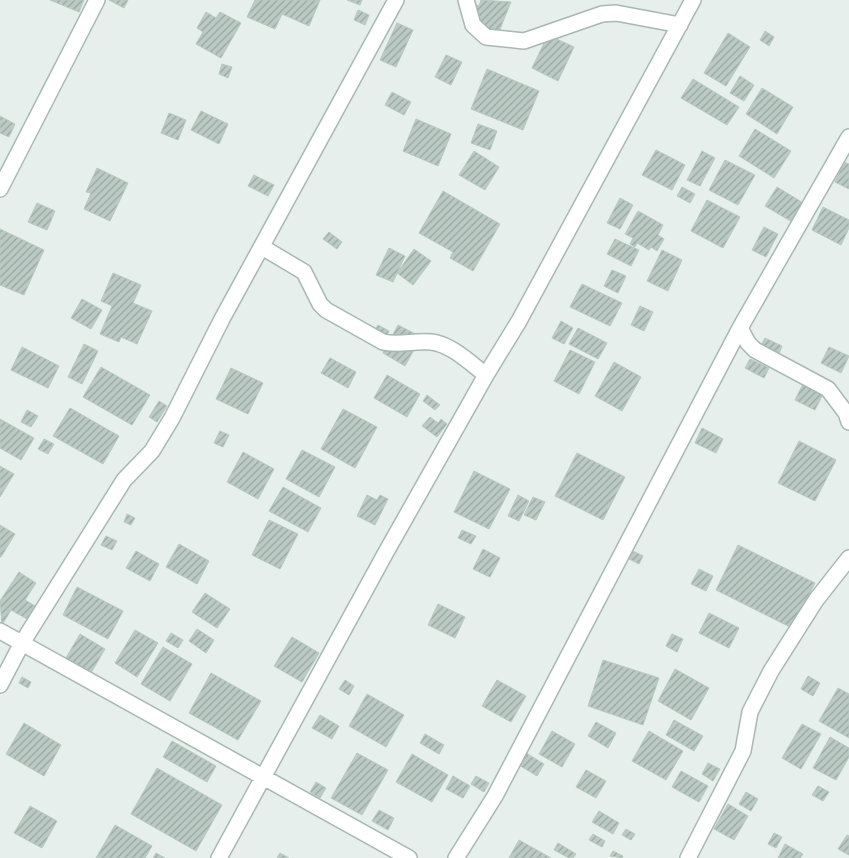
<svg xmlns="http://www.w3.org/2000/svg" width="849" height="858" viewBox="0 0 849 858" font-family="'Source Sans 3',sans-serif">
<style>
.building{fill:url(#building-hatch);stroke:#b8c9c2}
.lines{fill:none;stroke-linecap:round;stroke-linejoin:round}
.minor-casing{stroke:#a8b8b2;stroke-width:18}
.minor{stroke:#fff;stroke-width:15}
</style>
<defs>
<pattern id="building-hatch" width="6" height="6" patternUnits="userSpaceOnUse" patternTransform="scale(1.25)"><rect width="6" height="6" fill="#bbcac4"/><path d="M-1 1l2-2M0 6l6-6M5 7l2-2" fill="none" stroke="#98a6a0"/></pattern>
</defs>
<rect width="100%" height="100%" fill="#e6efeb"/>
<!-- building -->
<path class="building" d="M50 0H84L79 12Z
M109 0H128L124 8Z
M255 0H320L309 26 282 14 275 29 247 17Z
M347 0H362L360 5Z
M481 0 511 2 498 34 473 25 469 2 479 6Z
M358 10 369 15 365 25 354 20Z
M206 12 216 18 220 12 241 23 221 58 196 44 203 32 197 28Z
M397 23 413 30 396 67 380 60Z
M765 31 774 37 769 46 760 40Z
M728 33 750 47 726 86 704 73Z
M548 35 574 47 558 81 532 68Z
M446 55 462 62 451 85 435 77Z
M222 64 232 67 228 78 219 74Z
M487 69 539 91 523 130 471 109Z
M740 76 754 85 744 101 730 93Z
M693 79 739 107 727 125 681 98Z
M762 88 793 107 777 134 746 114Z
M392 92 411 102 404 115 385 105Z
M201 111 228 124 219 144 191 130Z
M169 113 186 120 178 140 161 133Z
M0 116 15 124 9 137 0 133Z
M416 119 451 134 438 166 403 151Z
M478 124 497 131 490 150 471 143Z
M755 129 791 151 774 178 739 156Z
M656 150 685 165 672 190 642 175Z
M474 151 499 167 485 190 459 175Z
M702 151 715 158 700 186 687 180Z
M725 160 755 175 738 205 709 190Z
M844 162 849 164V189L835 182Z
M97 168 128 183 110 221 84 209 91 193 86 192Z
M254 175 274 185 268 196 248 186Z
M682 187 695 194 690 203 677 196Z
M777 187 805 204 794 223 765 206Z
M443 191 500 224 473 271 450 258 453 252 419 233Z
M620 198 633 205 620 229 607 223Z
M707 200 740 217 723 248 691 231Z
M37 203 55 211 47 230 28 222Z
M823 207 849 220V228L841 245 812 230Z
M638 211 663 225 658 235 664 239 657 251 651 247 649 250 637 243 635 247 630 244 633 238 625 234Z
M764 227 778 234 766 257 752 250Z
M0 229 44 250 24 295 0 285Z
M329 232 342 242 337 249 323 239Z
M615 239 639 250 631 266 607 254Z
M389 248 405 256 393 282 376 275Z
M414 249 431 261 413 285 397 273Z
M662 250 682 260 668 291 647 281Z
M612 270 626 276 618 293 604 286Z
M113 273 141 285 133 303 152 311 137 344 121 337 119 342 100 334 112 306 101 301Z
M582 284 622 303 610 326 570 307Z
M82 299 102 310 91 329 71 318Z
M640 306 653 312 644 331 631 325Z
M561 321 573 328 564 344 552 338Z
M378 325 389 331 379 349 368 343Z
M398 325 421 337 405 366 383 353Z
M578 328 607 343 598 359 569 344Z
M765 338 782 346 778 356 760 347Z
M84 344 98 351 82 384 68 377Z
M22 347 59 366 48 388 11 370Z
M829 347 849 356 841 373 821 363Z
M570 350 595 362 579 394 554 381Z
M330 358 356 372 348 388 321 373Z
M750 359 769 368 764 378 745 368Z
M614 362 641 377 622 411 595 396Z
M101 367 150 395 132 425 83 397Z
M231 368 263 383 248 414 216 399Z
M387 375 420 394 407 417 374 398Z
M803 384 823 394 815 410 795 400Z
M427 395 440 405 435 410 423 401Z
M159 401 167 406 157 422 149 417Z
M70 408 119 436 103 464 53 436Z
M343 409 377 427 355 468 321 449Z
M27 410 38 416 31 427 21 422Z
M430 417 438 423 441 419 447 424 437 437 422 426Z
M0 419 34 438 21 460 0 448Z
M702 428 723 439 716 453 695 443Z
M220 431 229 435 223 447 214 443Z
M44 439 54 444 48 454 38 449Z
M799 441 836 460 815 501 778 483Z
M302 450 335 467 319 497 286 479Z
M243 452 274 469 258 499 227 482Z
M577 453 625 477 603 520 555 496Z
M0 466 14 474 0 497Z
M474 471 510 489 489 529 454 512Z
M283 487 321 508 308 532 269 511Z
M367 495 377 500 380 495 388 499 375 525 357 516Z
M518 495 529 501 519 521 508 516Z
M533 497 545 502 536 520 524 515Z
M127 514 135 518 131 525 124 522Z
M269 520 298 534 280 569 252 555Z
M0 525 15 534 1 557H0Z
M462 530 476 536 471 544 458 538Z
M106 536 117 541 112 550 101 545Z
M179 544 209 561 197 584 166 567Z
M738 545 815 583 792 628 716 590Z
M483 549 500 558 490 577 473 569Z
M136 551 159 564 150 581 126 568Z
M633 551 643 556 639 564 629 559Z
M699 569 713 576 706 591 691 584Z
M19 572 36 583 25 600 35 606 27 619 11 610 2 625 0 601Z
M77 587 123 611 108 639 63 615Z
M205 593 230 609 217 628 192 612Z
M438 604 465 617 455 638 428 625Z
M709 613 739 628 729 648 699 633Z
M197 629 214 640 206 653 189 641Z
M135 630 158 643 137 677 115 663Z
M171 633 183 640 178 648 166 641Z
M80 634 105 649 88 678 63 663Z
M672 634 683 639 677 652 666 646Z
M292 637 319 653 302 682 274 666Z
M163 647 192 664 170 701 141 684Z
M603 660 659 678 643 725 588 706Z
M675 669 709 688 691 720 658 701Z
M211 673 261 701 238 740 189 713Z
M808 676 820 683 813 696 801 689Z
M22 677 31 682 28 688 19 683Z
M345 680 354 686 349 695 339 689Z
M497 680 526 696 511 722 482 706Z
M838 688 849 694V738L819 721Z
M367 694 404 715 386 747 349 726Z
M320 715 339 726 332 739 312 728Z
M674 720 703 736 694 751 666 735Z
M596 722 616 733 608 748 588 736Z
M24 723 61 745 44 776 6 754Z
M802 724 821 734 801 769 782 758Z
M552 731 575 744 562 767 539 754Z
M649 731 683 751 666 780 632 761Z
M425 734 444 745 439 754 420 743Z
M830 737 849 748V757L836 780 813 768Z
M172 741 216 766 207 782 163 757Z
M357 753 388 770 362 815 331 798Z
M526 753 544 764 537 776 519 765Z
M412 754 448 775 432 802 396 782Z
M708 763 720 769 713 781 702 774Z
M157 768 222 805 196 851 131 814Z
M586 770 606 781 596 798 576 787Z
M681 771 708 786 699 802 672 787Z
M453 776 470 786 463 798 446 789Z
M476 776 489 783 484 792 471 784Z
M316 782 326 788 320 798 310 792Z
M818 786 829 792 823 801 812 795Z
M746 792 758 799 751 811 739 804Z
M728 804 748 816 734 840 714 829Z
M30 806 57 821 42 848 14 833Z
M379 810 394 818 388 830 372 821Z
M599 811 619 823 613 834 592 822Z
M115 825 152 846 145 858H96Z
M626 829 635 834 631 840 622 835Z
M774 833 782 837 776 848 768 844Z
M593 834 605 841 602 847 589 840Z
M847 835 849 836V855L838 849Z
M519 840 551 858H509Z
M558 843 576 854 573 858H569L554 850Z
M785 844 803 854 800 858H778Z
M613 851 623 856 622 858 610 856Z
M156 853 165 858H153Z
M280 853 289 858H277Z"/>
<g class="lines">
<!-- minor casing -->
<g class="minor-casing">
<path id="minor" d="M466 0 473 25 486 37 524 41 602 14 616 13 680 25
M0 189 97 0
M262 247 304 272 320 304 326 310 383 342C399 346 415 340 431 342 451 344 470 363 486 375
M740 328 748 343 755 350 828 389 846 413 849 422
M0 631 409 858
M0 685 22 643 124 480 152 451 172 418 222 319 396 0
M219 858 385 554 486 375 519 321 693 0
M456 858 495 796 740 328 849 137
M688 858 743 751 750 712 771 671 816 600 849 558"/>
</g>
<!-- minor -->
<use href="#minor" class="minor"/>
</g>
</svg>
